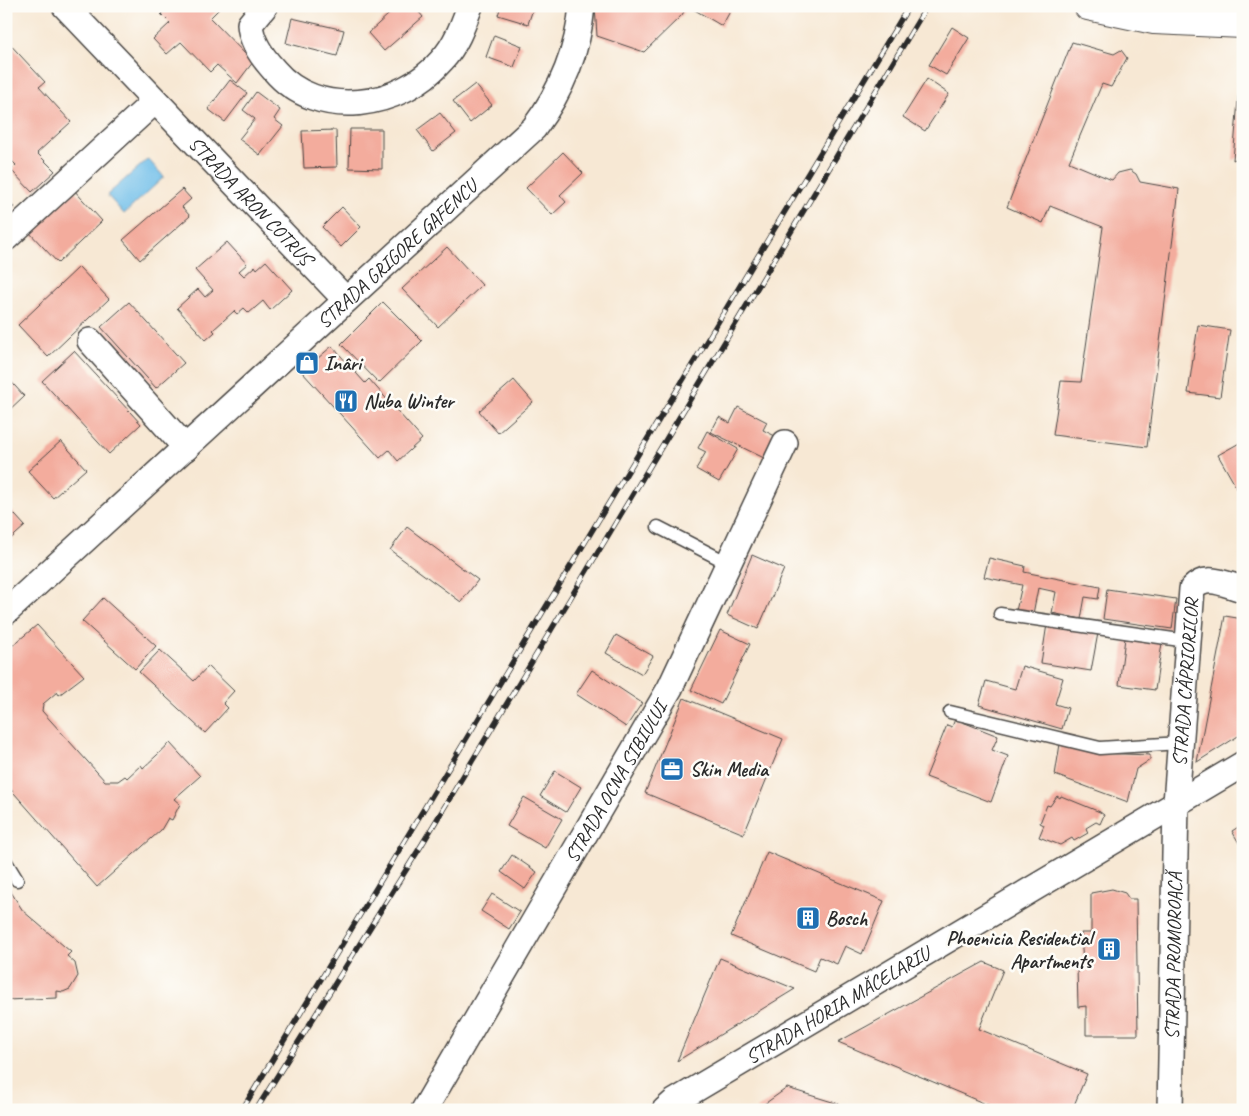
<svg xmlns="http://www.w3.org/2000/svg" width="1249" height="1116" viewBox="0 0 1249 1116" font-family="Caveat,sans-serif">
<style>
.water{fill:#6ebee9;stroke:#4c748a}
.building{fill:#f3ac9d}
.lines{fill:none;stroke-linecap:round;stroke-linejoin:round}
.service-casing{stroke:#4a4744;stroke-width:15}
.minor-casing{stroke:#4a4744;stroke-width:28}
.tertiary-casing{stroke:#4a4744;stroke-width:30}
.service{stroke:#fff;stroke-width:12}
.minor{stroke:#fff;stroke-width:25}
.tertiary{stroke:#fff;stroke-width:28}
.rail-casing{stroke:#2b2b2b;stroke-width:5.5}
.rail{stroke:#fdfcf7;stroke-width:4;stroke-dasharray:11;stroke-linecap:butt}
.labels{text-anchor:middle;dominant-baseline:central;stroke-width:5;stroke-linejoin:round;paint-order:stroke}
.street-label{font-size:20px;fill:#2b2b2b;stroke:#fdfcf7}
.poi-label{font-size:20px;font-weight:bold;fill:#2b2b2b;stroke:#fdfcf7;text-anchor:start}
</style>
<rect width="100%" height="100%" fill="#fdfcf7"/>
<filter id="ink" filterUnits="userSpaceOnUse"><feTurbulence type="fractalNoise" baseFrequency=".02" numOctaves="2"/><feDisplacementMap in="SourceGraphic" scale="10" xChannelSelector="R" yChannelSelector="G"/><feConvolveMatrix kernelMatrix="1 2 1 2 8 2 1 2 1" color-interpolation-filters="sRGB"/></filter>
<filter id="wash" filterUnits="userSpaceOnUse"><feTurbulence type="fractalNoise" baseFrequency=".0096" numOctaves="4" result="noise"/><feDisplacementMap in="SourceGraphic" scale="20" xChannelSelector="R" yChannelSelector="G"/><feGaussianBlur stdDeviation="1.12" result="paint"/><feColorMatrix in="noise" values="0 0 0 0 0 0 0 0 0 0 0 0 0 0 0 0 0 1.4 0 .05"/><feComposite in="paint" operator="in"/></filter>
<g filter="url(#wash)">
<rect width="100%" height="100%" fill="#f7e8d4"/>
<!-- water -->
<path class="water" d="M148 159 164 177 124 214 107 195Z"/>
<g id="blocks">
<!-- building -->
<path class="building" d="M169 6H222L210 18 253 62 237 83 217 65 210 72 181 42 167 54 153 39 170 23 161 14Z
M398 6H414L423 17 384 51 368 33Z
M501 6H534L528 24 498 15Z
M595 6H687L682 15 644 52 597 36Z
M688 6H733L722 26Z
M292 18 344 30 337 56 286 43Z
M952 27 969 38 946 75 929 65Z
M494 35 522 46 514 67 486 57Z
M6 40 45 82 39 87 71 122 37 153 55 171 32 192 11 170 16 165 6 155Z
M1072 42 1114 54 1121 50 1127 58 1111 87 1102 84 1069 162 1112 180 1118 173 1130 170 1136 174 1140 182 1179 189 1147 447 1053 435 1061 381 1081 382 1103 227 1050 206 1043 223 1007 207Z
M1241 64H1243V156L1233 160Z
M927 79 949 94 925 131 903 117Z
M230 80 247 93 225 122 208 109Z
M475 84 492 105 470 123 453 101Z
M256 92 280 110 274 119 283 126 260 155 239 139 255 119 243 110Z
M440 113 456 133 433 151 417 130Z
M350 129H382V169L349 168Z
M336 130 337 167 304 168 302 131Z
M563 152 583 173 560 195 566 202 552 215 526 188Z
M73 189 102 221 58 263 28 231Z
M182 189 191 199 182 207 190 216 140 260 123 240Z
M6 199 14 207 6 215Z
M342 207 361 227 341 247 322 227Z
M227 242 247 264 239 271 244 276 255 266 257 269 266 261 292 290 270 310 263 301 249 313 244 308 237 314 234 311 213 330 215 332 206 340 177 308 198 289 205 297 213 290 195 270Z
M447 247 482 285 438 327 402 289Z
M79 267 109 299 48 357 18 325Z
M129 302 184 363 156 388 101 327Z
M383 302 422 341 379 383 341 344Z
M1198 325 1230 330 1220 397 1188 393Z
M332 346 365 383 369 379 422 439 398 461 389 450 380 458 302 372Z
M74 351 141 424 109 454 42 381Z
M6 376 24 396 6 413Z
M514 380 533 402 498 433 479 411Z
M738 407 767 422 763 430 777 437 766 459 711 432 719 417 730 423Z
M707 431 738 449 719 482 696 469 706 452 698 448Z
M61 441 86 469 53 498 28 471Z
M1243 441V499L1218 455Z
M6 505 25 526 6 543Z
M407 527 478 580 461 602 390 550Z
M752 555 784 569 758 629 727 615Z
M989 558 1025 566 1024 572 1100 587 1098 599 1085 597 1081 619 1052 613 1056 592 1038 588 1033 614 1016 611 1022 585 984 577Z
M1107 589 1176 599 1172 629 1103 619Z
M103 598 156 646 135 669 82 621Z
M1225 616 1243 619V733L1197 762Z
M1047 624 1098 633 1091 671 1041 663Z
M37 625 84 676 59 695 57 692 43 704 42 711 105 781H118L125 776 127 778 141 765 143 768 170 743 200 776 174 799 180 804 172 820 168 818 161 830 97 887 6 784V651Z
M720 630 750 644 721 704 691 690Z
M616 635 653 656 642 674 606 653Z
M1125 638 1162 643 1155 690 1119 685Z
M160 650 194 681 208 666 234 691 223 703 228 708 205 733 139 672Z
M1022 666 1063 678 1055 704 1068 708 1062 729 979 705 986 681 1015 689Z
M592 670 642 703 626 727 576 694Z
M684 698 783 739 744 834 645 793Z
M955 719 998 736 992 750 1008 756 991 802 926 777 947 725 952 727Z
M1060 744 1099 753 1150 755V760L1136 769 1128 802 1055 775Z
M555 771 581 787 566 812 540 796Z
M1057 796 1060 798 1061 796 1100 812 1104 815 1100 824 1096 822 1086 828 1088 833 1074 841 1072 838 1060 845 1039 837 1044 825 1040 823 1047 805 1050 806Z
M524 797 562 819 545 848 507 826Z
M1243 824V850L1232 831Z
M767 852 884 901 862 954 845 946 837 964 820 957 814 971 731 936Z
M512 855 537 872 525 889 501 872Z
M6 884 23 911 71 952 67 956 75 963 78 976 70 989 63 992 57 991V998L6 1000Z
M1112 889 1125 893 1129 899H1136L1138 1035H1086V1006L1078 1007 1077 966 1083 965 1081 933H1091V893Z
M492 894 520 912 509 929 481 911Z
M720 958 795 989 677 1061Z
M984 962 1003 970 979 1029 1087 1074 1072 1110H1000L838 1042Z
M787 1088 855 1109V1110H756Z"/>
</g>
</g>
<g filter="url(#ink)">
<use href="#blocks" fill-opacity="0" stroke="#4a4744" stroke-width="1"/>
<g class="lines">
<!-- service casing -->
<g class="service-casing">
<path id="service" d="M658 527 728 563
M1000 614 1187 641
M950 712 1100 748 1180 743
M6 862 17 880"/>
</g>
<!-- minor casing -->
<g class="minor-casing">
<g id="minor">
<path id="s1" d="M65 6 346 300"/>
<path d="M265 6 250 24C251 42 262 57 274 70 318 122 401 108 442 60 456 45 463 25 470 6"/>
<path d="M6 238 155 101"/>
<path d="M90 341 186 448"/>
<path id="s2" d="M6 612 534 128C561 92 578 52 582 6"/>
<path id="s3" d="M424 1110 670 688 785 443"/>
<path id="s4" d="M665 1110 674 1102 1243 764"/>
<path id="s5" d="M1170 1110 1176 803 1192 589C1206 573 1224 584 1243 589"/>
</g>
</g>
<!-- tertiary casing -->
<g class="tertiary-casing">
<path id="tertiary" d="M1088 6 1154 20 1243 24"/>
</g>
<!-- service -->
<use href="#service" class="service"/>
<!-- minor -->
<use href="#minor" class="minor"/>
<!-- tertiary -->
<use href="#tertiary" class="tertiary"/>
<!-- rail casing -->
<g class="rail-casing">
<path id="rail" d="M242 1110 909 6
M256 1110 421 846 927 6"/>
</g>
<!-- rail -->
<use href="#rail" class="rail"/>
</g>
</g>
<!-- icons -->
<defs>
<g id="shop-square" transform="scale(1.25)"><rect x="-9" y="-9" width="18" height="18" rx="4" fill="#1f6fb2" stroke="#fdfcf7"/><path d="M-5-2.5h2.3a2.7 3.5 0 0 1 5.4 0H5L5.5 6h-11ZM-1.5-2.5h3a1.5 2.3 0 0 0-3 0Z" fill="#fff"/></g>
<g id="restaurant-square" transform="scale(1.25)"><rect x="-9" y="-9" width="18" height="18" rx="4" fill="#1f6fb2" stroke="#fdfcf7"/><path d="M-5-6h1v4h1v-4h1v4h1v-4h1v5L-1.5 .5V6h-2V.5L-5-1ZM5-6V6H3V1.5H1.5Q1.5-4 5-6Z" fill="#fff"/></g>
<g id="office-square" transform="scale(1.25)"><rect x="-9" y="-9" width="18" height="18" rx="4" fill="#1f6fb2" stroke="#fdfcf7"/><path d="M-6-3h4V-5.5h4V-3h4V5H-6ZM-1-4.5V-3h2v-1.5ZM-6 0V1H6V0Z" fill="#fff"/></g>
<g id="building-square" transform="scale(1.25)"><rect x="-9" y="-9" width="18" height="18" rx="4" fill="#1f6fb2" stroke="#fdfcf7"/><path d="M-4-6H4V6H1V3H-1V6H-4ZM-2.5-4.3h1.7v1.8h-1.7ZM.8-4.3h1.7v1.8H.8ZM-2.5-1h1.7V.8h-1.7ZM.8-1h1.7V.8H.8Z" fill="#fff"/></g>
</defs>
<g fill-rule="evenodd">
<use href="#shop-square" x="307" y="363"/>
<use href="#restaurant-square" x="346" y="401"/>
<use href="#office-square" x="672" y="769"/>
<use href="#building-square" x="808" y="918"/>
<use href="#building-square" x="1109" y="949"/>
</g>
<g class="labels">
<!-- street labels -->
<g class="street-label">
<text stroke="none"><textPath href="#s1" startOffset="269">STRADA ARON COTRUȘ</textPath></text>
<text stroke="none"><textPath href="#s2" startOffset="530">STRADA GRIGORE GAFENCU</textPath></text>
<text stroke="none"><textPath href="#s5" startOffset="428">STRADA CĂPRIORILOR</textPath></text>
<text stroke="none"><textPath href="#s3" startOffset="380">STRADA OCNA SIBIULUI</textPath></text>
<text stroke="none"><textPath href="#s5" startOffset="154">STRADA PROMOROACĂ</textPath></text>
<text stroke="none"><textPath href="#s4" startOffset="202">STRADA HORIA MĂCELARIU</textPath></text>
</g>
<!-- poi labels -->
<g class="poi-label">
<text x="324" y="363">Inâri</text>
<text x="364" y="401">Nuba Winter</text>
<text x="690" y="769">Skin Media</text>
<text x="826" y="918">Bosch</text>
<text x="1092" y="938" text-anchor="end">Phoenicia Residential<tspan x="1092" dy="23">Apartments</tspan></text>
</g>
</g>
<!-- margin -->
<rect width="1249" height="1116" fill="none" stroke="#fdfcf7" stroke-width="25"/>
</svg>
